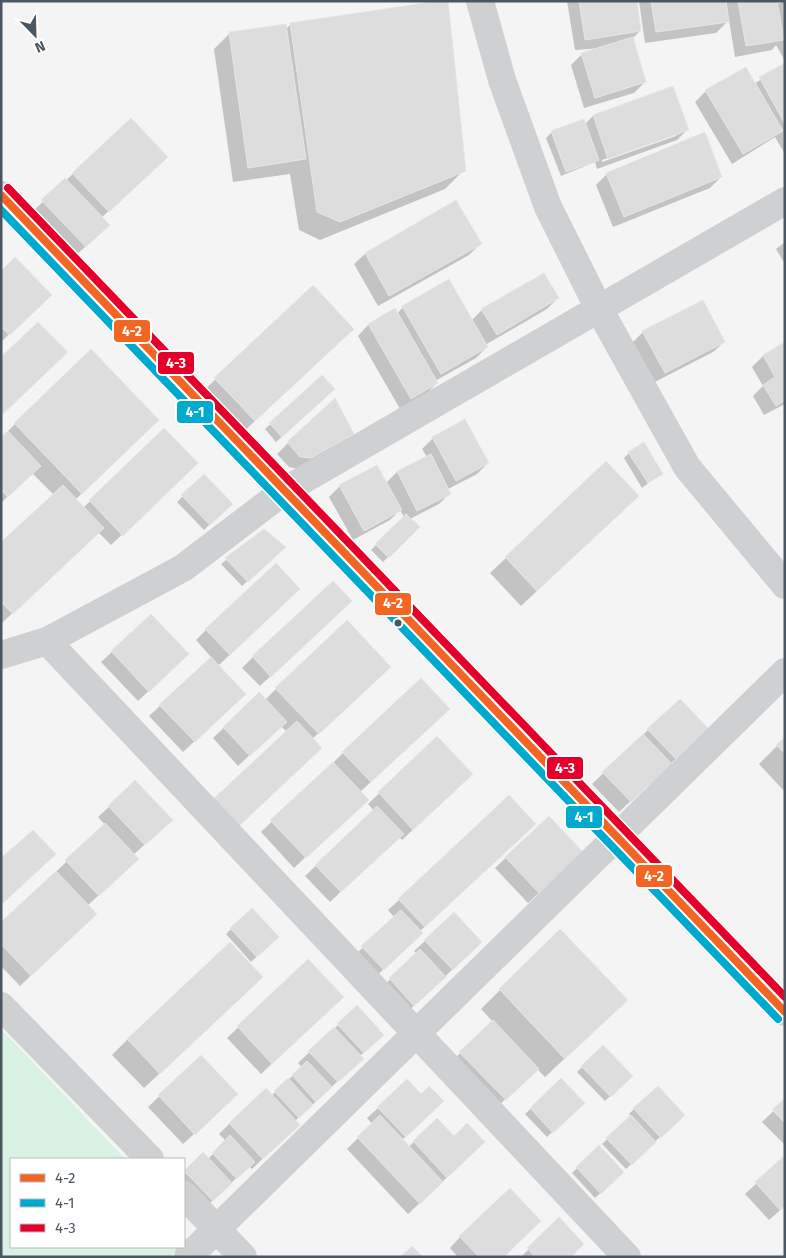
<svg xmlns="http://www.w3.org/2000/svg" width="786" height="1258" viewBox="0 0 786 1258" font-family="'Fira Sans',sans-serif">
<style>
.green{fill:#d9f2e3}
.shadow{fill:#0003;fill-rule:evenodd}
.building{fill:#ddddde;stroke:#e5e6e7}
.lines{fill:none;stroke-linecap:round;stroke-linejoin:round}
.minor{stroke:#ced0d2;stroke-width:28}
.bus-1-casing{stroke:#fff;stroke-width:11}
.bus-2-casing{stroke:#fff;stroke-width:11}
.bus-3-casing{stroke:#fff;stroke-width:11}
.bus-1{stroke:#f26522;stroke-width:8}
.bus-2{stroke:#00a9ce;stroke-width:8}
.bus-3{stroke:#e4002b;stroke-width:8}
.bus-dot{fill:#4a5661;stroke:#fff;stroke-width:2}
.line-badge{stroke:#fff;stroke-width:2}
.badge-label{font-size:14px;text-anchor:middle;font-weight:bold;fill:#fff}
</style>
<rect width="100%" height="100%" fill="#f4f4f4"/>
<!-- green -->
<path class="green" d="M1 1029 125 1159H11V1247H180L170 1257H1Z"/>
<!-- shadow -->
<path class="shadow" d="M567 1H635L640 31 632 39 645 82 634 93 584 108 571 65 582 54 603 48 575 50Z
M639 1H776L777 4 785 1V61L776 45 772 50 735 57 729 20 716 33 645 43Z
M291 24 464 170 445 189 320 240 299 230 290 174 233 182 214 49 229 34 286 29Z
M785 64V154L775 137 732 164 695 102 706 91 754 84Z
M672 88 688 129 677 140 597 169 595 162 561 176 546 138 552 132 585 124 593 116ZM676 133V136L602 162V160Z
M131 120 155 168 101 218 97 236 74 257 32 212Z
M607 174 721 177 710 188 613 227 596 185Z
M456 202 480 244 469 255 378 306 354 264 365 254Z
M785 242V264L776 249Z
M1 273 50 295 1 342Z
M313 287 337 344 239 436 199 395Z
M558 298 547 309 485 345 487 347 476 358 435 381 437 383 426 394 400 409 358 336 368 325 394 310 397 314 403 307 471 321 482 310Z
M643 332 724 342 713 352 653 383 632 343Z
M785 344V404L764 415 753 396 763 386 752 367 763 356Z
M322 376 328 394 276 442 265 429Z
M15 424 142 436 75 500 83 508 164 430 186 474 111 545 98 532 1 624V544L54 495 32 473 1 503V438Z
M352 433 341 444 299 469 289 467 277 454 288 443Z
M433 438 488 463 477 474 448 489 450 493 439 504 410 519 418 527 383 562 371 550 404 517 400 510 390 520 353 540 329 497 340 486 386 483 397 472 427 457 422 449Z
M629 453 661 473 642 488 624 458Z
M204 475 231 504 204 530 177 502Z
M622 511 521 606 490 573 506 558Z
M264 531 279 552 242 586 221 564Z
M287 600 218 666 233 705 183 752 149 716 212 658 196 640 206 630Z
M339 612 260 686 242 668 253 657Z
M112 652 176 665 138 701 101 662Z
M374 682 312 739 287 732 281 726 238 766 213 738 259 694 265 700 276 689Z
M438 720 360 792 356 810 294 868 261 832 343 753Z
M648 730 696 740 619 812 592 784Z
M437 738 461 785 402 840 399 837 330 902 305 876 374 811 368 804Z
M785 738V792L759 764Z
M109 807 160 831 133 855 126 870 87 906 84 925 20 986 1 966V924L105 825 98 817Z
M549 817 571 863 528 903 495 868Z
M524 835 420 931 411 944 372 980 352 958 394 917 388 910 399 900Z
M231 929 272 942 251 962 226 934Z
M560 931 607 1019 545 1077 537 1069 494 1110 450 1063 493 1022 481 1009Z
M425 941 470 953 403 1016 379 990 417 954 414 951Z
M308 961 331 1007 261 1074 227 1038Z
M246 993 144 1088 112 1055 128 1039Z
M357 1007 383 1035 360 1056 351 1069 295 1121 288 1135 252 1169 249 1166 207 1206 184 1182V1172L203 1154 208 1159 226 1141 219 1134 230 1123 271 1096 288 1080 302 1067 298 1063Z
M603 1047 631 1076 605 1101 577 1072Z
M201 1056 226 1105 183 1144 148 1107Z
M561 1080 583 1103 547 1137 525 1114Z
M785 1100V1145L762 1122Z
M378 1108 431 1112 402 1140 408 1147 414 1142 454 1138 473 1153 408 1214 347 1149 372 1124 367 1118Z
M634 1109 683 1115 626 1169 602 1144 631 1117 629 1114Z
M599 1147 623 1172 595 1198 572 1173Z
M785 1157V1206L769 1220 745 1194Z
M559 1219 569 1257H521Z
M460 1237 503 1257H458L450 1248Z"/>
<!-- building -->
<path class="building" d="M438 1H448L466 171 340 222 317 212 290 23Z
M579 1H637L641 31 585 40Z
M651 1H726L729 22 656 32Z
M738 1H777L784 40 746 46Z
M286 24 306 159 248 168 229 32Z
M633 37 646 82 595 98 581 53Z
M785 63V124L759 77Z
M746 67 783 131 743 154 705 90Z
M673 86 689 130 608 159 593 115Z
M131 118 168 157 109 212 72 173Z
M584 119 599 160 566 172 551 131Z
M705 132 722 177 624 217 606 173Z
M65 178 110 225 86 247 41 200Z
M456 200 482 244 389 296 365 253Z
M15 257 52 295 10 335 1 327V271Z
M544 273 559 298 497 335 481 309Z
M449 279 488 347 441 374 402 306Z
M313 285 354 329 255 421 214 378Z
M703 300 725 342 665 373 642 331Z
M395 308 438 383 411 399 368 324Z
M38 322 68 352 1 416V357Z
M785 342V400L776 406 763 385 775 377 763 355Z
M91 349 159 420 82 494 14 423Z
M322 375 335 389 282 437 269 423Z
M335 398 354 434 311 458 300 457 287 442Z
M465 419 489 463 456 481 432 437Z
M164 428 198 463 123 536 89 500Z
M8 431 41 466 8 497 1 490V437Z
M644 442 663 474 648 483 628 452Z
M431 454 451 494 417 511 397 471Z
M606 461 639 496 537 591 505 557Z
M377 465 402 510 364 531 339 485Z
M204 474 233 504 210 525 181 495Z
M63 485 104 528 13 614 1 602V542Z
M406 514 420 527 389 558 375 544Z
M264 529 286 547 248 582 225 558Z
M276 563 300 589 230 655 205 629Z
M333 581 352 601 271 677 252 656Z
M151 614 189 654 149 692 111 651Z
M347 620 391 667 319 734 275 688Z
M211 657 246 694 195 742 159 705Z
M421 678 450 709 371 782 342 752Z
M259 692 287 722 250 756 223 727Z
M680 699 709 729 676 759 647 729Z
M297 721 322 748 236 829 210 802Z
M643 734 672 764 631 802 602 772Z
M437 736 473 774 413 830 378 792Z
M785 737V753L776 745Z
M333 762 369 800 306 858 270 820Z
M135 780 173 820 145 845 108 806Z
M509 795 536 824 425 927 398 899Z
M377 806 404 834 341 892 315 865Z
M549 816 583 852 539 893 505 857Z
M105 823 139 859 99 896 65 860Z
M33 830 56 854 1 905V858Z
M56 871 97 914 31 976 1 944V922Z
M252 908 279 937 257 957 230 928Z
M401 910 423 933 384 970 361 946Z
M454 912 482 942 453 970 424 940Z
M560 929 628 1000 565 1059 499 989Z
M230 942 263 977 160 1074 127 1039Z
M420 949 446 977 414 1006 389 978Z
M308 959 344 997 272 1064 237 1026Z
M357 1005 384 1035 364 1053 337 1024Z
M493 1020 539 1069 506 1100 459 1052Z
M334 1027 364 1059 338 1082 308 1051Z
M603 1045 633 1076 611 1097 581 1066Z
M201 1055 238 1094 195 1135 158 1095Z
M307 1061 332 1087 316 1102 292 1075Z
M288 1078 313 1105 299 1118 274 1091Z
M561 1078 585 1103 553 1133 530 1108Z
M407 1079 421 1094 429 1086 444 1101 406 1137 377 1107Z
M658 1086 685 1115 661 1138 633 1108Z
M266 1088 300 1125 263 1159 229 1123Z
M785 1098V1123L772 1110Z
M380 1115 443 1182 420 1204 357 1137Z
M631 1115 656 1142 632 1165 606 1138Z
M437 1118 454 1136 467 1123 485 1142 447 1178 413 1141Z
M230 1135 255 1162 237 1179 212 1153Z
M599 1145 624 1172 601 1194 576 1167Z
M203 1152 232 1183 213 1201 184 1171Z
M785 1155V1206L780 1210 755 1182Z
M510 1188 541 1221 504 1257H479L459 1236Z
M559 1217 584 1244 571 1257H535L527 1248Z
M412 1246 423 1257H400Z"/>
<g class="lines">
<!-- minor -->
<path class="minor" d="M480 1 502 80 548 207 599 309 687 467 785 585
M1 195 785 1012
M47 641 627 1257
M1 655 47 641 183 568 284 491 785 201
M1 1006 150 1159
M184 1195 243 1257
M188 1257 785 672"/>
<!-- bus-1 casing -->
<g class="bus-1-casing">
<path id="bus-1" d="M1 195 785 1012"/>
</g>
<!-- bus-2 casing -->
<g class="bus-2-casing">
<path id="bus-2" d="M1 210 778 1019"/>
</g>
<!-- bus-3 casing -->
<g class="bus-3-casing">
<path id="bus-3" d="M8 188 785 997"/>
</g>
<!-- bus-1 -->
<use href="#bus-1" class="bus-1"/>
<!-- bus-2 -->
<use href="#bus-2" class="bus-2"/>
<!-- bus-3 -->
<use href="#bus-3" class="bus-3"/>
</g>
<!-- markers -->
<circle class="bus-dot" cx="398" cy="623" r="4.5"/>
<g class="line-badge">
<rect x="113" y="319" width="38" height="24" rx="5" fill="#f26522"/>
<rect x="157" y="351" width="38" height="24" rx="5" fill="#e4002b"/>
<rect x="176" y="400" width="38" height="24" rx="5" fill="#00a9ce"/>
<rect x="374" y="592" width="38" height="24" rx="5" fill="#f26522"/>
<rect x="546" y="756" width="38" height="24" rx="5" fill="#e4002b"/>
<rect x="565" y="805" width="38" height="24" rx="5" fill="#00a9ce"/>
<rect x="635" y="864" width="38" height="24" rx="5" fill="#f26522"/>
</g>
<g class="badge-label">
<text x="132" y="336">4-2</text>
<text x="176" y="368">4-3</text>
<text x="195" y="417">4-1</text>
<text x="393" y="608">4-2</text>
<text x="565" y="773">4-3</text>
<text x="584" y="822">4-1</text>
<text x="654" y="881">4-2</text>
</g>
<!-- border -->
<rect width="786" height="1258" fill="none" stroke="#4a5661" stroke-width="5"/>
<!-- legend -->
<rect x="10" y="1158" width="175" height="90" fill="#ffffff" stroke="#b7bbc0"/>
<rect x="20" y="1174" width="25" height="8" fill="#f26522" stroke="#b7bbc0"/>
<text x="55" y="1183" font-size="15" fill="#4a5661">4-2</text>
<rect x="20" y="1199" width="25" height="8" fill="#00a9ce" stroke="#b7bbc0"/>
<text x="55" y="1208" font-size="15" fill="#4a5661">4-1</text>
<rect x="20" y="1224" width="25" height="8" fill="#e4002b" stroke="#b7bbc0"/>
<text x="55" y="1233" font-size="15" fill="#4a5661">4-3</text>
<!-- north arrow -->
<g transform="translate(35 35) rotate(157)" stroke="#ffffff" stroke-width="4" paint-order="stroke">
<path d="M0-4L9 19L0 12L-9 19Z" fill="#4a5661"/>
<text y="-8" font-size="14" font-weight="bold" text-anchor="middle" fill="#4a5661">N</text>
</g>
</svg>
